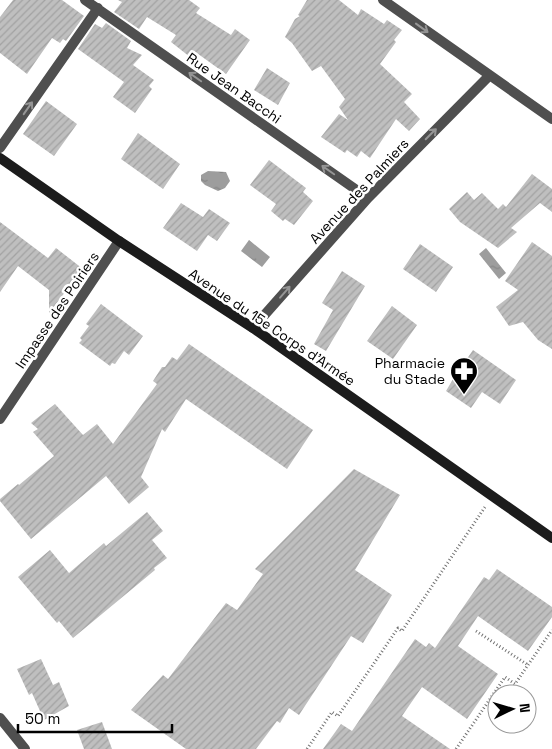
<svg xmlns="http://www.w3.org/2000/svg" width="552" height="749" viewBox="0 0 552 749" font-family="'Space Grotesk',sans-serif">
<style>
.water{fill:url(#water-ripples)}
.building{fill:url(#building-hatch)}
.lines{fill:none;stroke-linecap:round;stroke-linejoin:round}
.path{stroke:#717171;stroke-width:3;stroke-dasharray:1 2.5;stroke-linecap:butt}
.minor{stroke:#4f4f4f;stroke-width:10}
.secondary{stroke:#1c1c1c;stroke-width:10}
.oneway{stroke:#959595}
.labels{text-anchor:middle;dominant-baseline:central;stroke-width:5;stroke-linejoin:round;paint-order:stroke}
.street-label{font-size:14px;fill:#000;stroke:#fff}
.poi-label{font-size:14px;fill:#000;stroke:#fff;text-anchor:end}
</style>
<defs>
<pattern id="water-ripples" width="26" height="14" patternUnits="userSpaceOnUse" patternTransform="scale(1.25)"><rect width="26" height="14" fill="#9d9d9d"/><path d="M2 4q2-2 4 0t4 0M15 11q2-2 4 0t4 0" fill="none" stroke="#858585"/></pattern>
<pattern id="building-hatch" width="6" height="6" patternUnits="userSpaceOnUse" patternTransform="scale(1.25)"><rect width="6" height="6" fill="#bfbfbf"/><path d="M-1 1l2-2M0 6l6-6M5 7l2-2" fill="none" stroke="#a2a2a2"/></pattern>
</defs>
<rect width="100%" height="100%" fill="#fff"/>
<!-- water -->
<path class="water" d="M208 171 226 172 230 181 225 188 218 191 205 185 201 181V175Z
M249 240 270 257 262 267 241 251Z
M486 248 506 273 499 279 479 254Z"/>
<!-- building -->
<path class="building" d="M13 0H62L84 16 66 41 63 39 60 43 52 38 27 74 0 53V17Z
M118 0H189L200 8 196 13 231 35 235 29 250 40 226 74 194 51 190 57 171 42 176 35 147 17 139 29 114 12 122 2Z
M307 0H339L358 15 361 9 384 24 387 20 402 30 394 40 396 42 380 64 412 94 404 102 420 119 409 131 396 119 370 158 361 151 357 157 347 150 345 153 321 137 339 114 348 120 339 107 345 99 321 66 312 71 292 43 285 37 295 19 300 16 298 15Z
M106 23 131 41 127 48 142 55 133 65 154 80 149 86 152 89 135 113 113 97 124 82 78 49 95 24 102 28Z
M267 68 290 83 278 105 254 90Z
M46 101 77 124 54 156 23 134Z
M138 133 180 164 163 189 121 159Z
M269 160 306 188 303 192 313 201 294 225 285 219 283 221 271 211 276 204 250 185Z
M532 174 552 189V212L540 203 511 228 517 232 498 248 460 222 449 209 467 192 474 200 482 193 498 209 503 204 506 207Z
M181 203 203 217 209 209 230 223 217 241 208 235 197 251 163 228Z
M0 222 48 258 56 248 83 269 49 313V290L18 266 0 292Z
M532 242 552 256V349L538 340 523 322 509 326 496 307 518 290 505 281Z
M420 244 453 267 436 292 403 269Z
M342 271 365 286 326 351 314 344 333 310 322 303Z
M101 304 143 336 129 355 124 351 115 364 112 363 110 366 79 343 82 340 80 338 89 326 86 324Z
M392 306 417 325 393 359 367 341Z
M189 344 313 430 287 469 186 399 165 432 162 429 141 477 149 487 129 504 106 476 31 539 0 501V499L18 484 19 485 54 456 33 432 38 429 31 423 55 404 83 435 97 424 113 444 157 384 153 381 162 367H165L172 357 177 360Z
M473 350 516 380 500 404 482 392 471 408 446 391 459 369H460Z
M354 469 400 495 355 570 392 595 363 643 351 636 299 715 289 708 280 723 277 721 256 749H186L131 710 163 675 168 679 226 603 237 610 263 574 255 569Z
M147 512 163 531 152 540 167 558 154 568 155 570 73 638 59 621 57 623 18 577 50 550 69 573 104 543 106 546Z
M497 569 552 607V617L528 651 478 616 458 646 498 674 467 719 422 687 402 716 450 749H323L341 724 352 731 415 639 426 647 429 643 435 648 484 577 489 580Z
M41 659 53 685 59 682 69 706 44 720 32 693 29 695 17 669Z
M102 722 112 749H84L77 730Z"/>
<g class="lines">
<!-- path -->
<path class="path" d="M476 631 528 665
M307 749 332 712 338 716 398 628 402 631 485 507
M456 749 505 677 515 684 552 630"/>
<!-- minor -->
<path class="minor" d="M85 0 368 198
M383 0 552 119
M0 148 98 8
M253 328 368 198 489 76
M0 419 119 241
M0 718 25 749"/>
<!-- secondary -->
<path class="secondary" d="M0 158 119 241 253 328 552 538"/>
</g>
<!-- one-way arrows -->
<defs><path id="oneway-shaft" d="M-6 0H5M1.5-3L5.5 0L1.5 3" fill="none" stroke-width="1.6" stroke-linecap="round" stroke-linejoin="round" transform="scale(1.25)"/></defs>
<g class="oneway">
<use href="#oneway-shaft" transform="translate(422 28) rotate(36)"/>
<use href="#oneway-shaft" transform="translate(195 77) rotate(-145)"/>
<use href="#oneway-shaft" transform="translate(28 108) rotate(-55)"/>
<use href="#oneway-shaft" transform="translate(431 134) rotate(-45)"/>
<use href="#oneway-shaft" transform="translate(328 170) rotate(-145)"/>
<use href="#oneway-shaft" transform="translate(285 292) rotate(-49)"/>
</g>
<!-- icons -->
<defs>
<g id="pharmacy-pin" transform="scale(1.4375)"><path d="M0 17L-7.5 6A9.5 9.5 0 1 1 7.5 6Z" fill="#000" stroke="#fff"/><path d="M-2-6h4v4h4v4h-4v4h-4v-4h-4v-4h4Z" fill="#fff"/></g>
</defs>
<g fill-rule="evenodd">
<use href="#pharmacy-pin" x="464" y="371"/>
</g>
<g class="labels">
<!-- street labels -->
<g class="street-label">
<text transform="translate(234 88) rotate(35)">Rue Jean Bacchi</text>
<text transform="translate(359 191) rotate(-47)">Avenue des Palmiers</text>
<text transform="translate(57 310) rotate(-56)">Impasse des Poiriers</text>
<text transform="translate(272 327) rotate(34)">Avenue du 15e Corps d'Armée</text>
</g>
<!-- poi labels -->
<g class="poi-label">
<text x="445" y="363">Pharmacie<tspan x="445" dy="16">du Stade</tspan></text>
</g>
</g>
<!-- north arrow -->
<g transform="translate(512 709) rotate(85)"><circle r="24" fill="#ffffff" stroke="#999999"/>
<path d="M0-4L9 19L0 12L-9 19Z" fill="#000000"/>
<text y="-8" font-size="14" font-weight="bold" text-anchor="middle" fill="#000000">N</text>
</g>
<!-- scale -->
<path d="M18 724v8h154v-8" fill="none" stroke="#000000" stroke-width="2.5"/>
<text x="25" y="724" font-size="15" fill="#000000" stroke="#ffffff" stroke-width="4" paint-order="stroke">50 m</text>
</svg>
